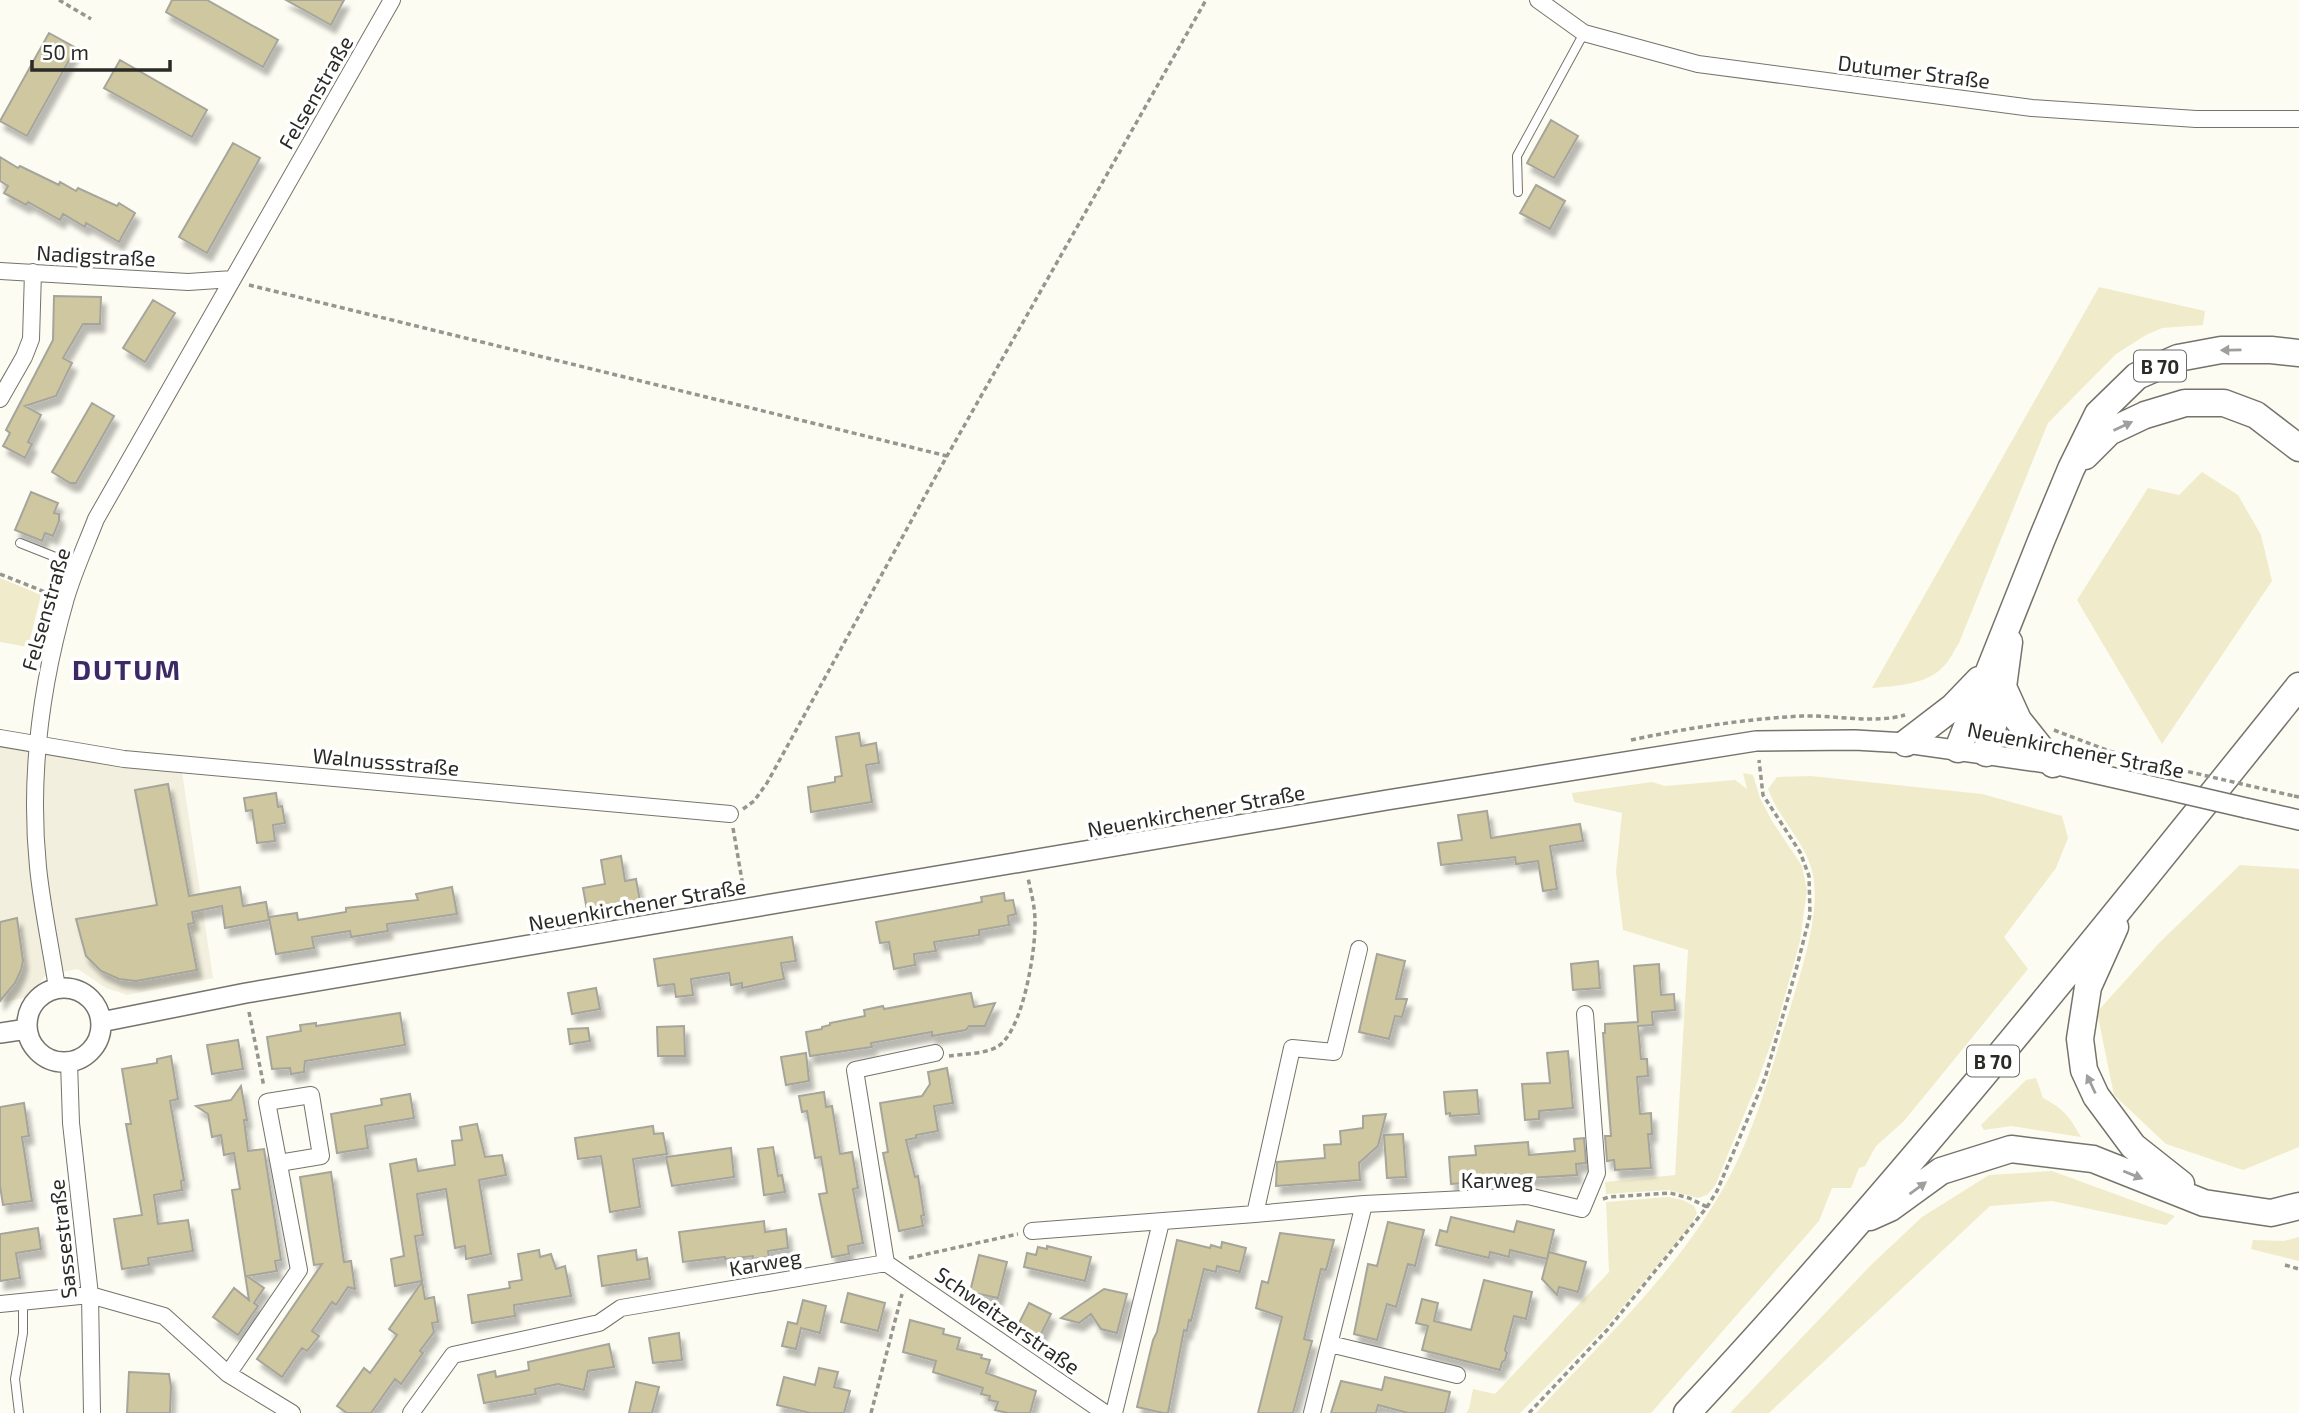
<svg xmlns="http://www.w3.org/2000/svg" width="2299" height="1413" viewBox="0 0 2299 1413" font-family="'Exo 2',sans-serif">
<style>
.built{fill:#f2efde}
.green{fill:#f0ebcb}
.building{fill:#cec7a0;stroke:#a6a59c;stroke-width:2;filter:url(#shadow)}
.lines{fill:none;stroke-linecap:round;stroke-linejoin:round}
.service-casing{stroke:#75736b;stroke-width:10}
.minor-casing{stroke:#75736b;stroke-width:18}
.tertiary-casing{stroke:#75736b;stroke-width:22}
.trunk-casing{stroke:#75736b;stroke-width:29}
.path{stroke:#96958e;stroke-width:3.5;stroke-dasharray:5 3.5;stroke-linecap:butt}
.service{stroke:#fff;stroke-width:8}
.minor{stroke:#fff;stroke-width:16}
.tertiary{stroke:#fff;stroke-width:19}
.trunk{stroke:#fff;stroke-width:26}
.tertiary-bridge-casing{stroke:#75736b;stroke-width:22;stroke-linecap:butt}
.path-bridge{stroke:#96958e;stroke-width:3.5;stroke-dasharray:5 3.5;stroke-linecap:butt}
.tertiary-bridge{stroke:#fff;stroke-width:19}
.oneway{fill:#9f9f9d}
.labels{text-anchor:middle;dominant-baseline:central;stroke-width:7;stroke-linejoin:round;paint-order:stroke}
.shield{fill:#fff;stroke:#6a6a67;stroke-width:2}
.shield-label{font-size:19px;font-weight:bold;fill:#2a2a26}
.street-label{font-size:21px;fill:#2a2a26;stroke:#fff}
.district-label{font-size:28px;font-weight:bold;letter-spacing:2px;fill:#3d2a65;stroke:#fff}
</style>
<defs>
<filter id="shadow"><feDropShadow dx="4.5" dy="8" stdDeviation="2" flood-color="#0004"/></filter>
</defs>
<rect width="100%" height="100%" fill="#fdfcf2"/>
<!-- built -->
<path class="built" d="M0 744 182 772 213 978 127 995 106 988 78 969 46 975 28 997 0 1003Z"/>
<!-- green -->
<path class="green" d="M2099 287 2205 311 2203 325 2162 328 2146 335 2116 354 2048 423 1959 643C1954 650 1950 661 1943 667 1926 685 1895 686 1872 688Z
M2202 472 2238 495 2261 535 2272 581 2162 744 2077 600 2148 488 2179 495Z
M0 578 41 595 28 647 0 642Z
M1743 773 1753 775 1760 798 1772 821 1802 866 1807 890 1800 941 1775 1032 1757 1083 1715 1186 1707 1195 1698 1198 1668 1190 1606 1194 1605 1182 1675 1175 1688 950 1623 930 1616 872 1622 813 1574 802 1572 793 1652 782 1665 786 1735 780 1747 789Z
M1811 776 1982 794 2062 816 2068 838 2056 868 2004 937 2028 969 1904 1121 1876 1146 1865 1166 1859 1168 1851 1188H1832L1819 1221 1651 1413H1536C1605 1338 1682 1267 1730 1176 1758 1122 1774 1060 1792 1002 1803 965 1823 905 1811 867 1802 839 1778 817 1768 789L1777 777Z
M2240 865 2299 869V1147L2243 1170 2166 1144 2114 1095 2097 1012 2160 942Z
M2036 1078 2043 1098C2064 1109 2069 1116 2081 1137L2011 1126 1984 1130 1981 1125 2026 1080Z
M2052 1171 2175 1216 2166 1225 2052 1201 1990 1206 1769 1413H1730L1871 1265 1922 1217 1989 1175Z
M1668 1197 1683 1200 1694 1206 1697 1213 1690 1226 1606 1327 1520 1413H1466L1469 1409 1473 1389 1495 1394 1609 1272 1606 1202Z
M2299 1237V1261L2251 1249 2253 1240 2284 1241Z"/>
<!-- building -->
<path class="building" d="M172 0H207L278 40 263 67 166 12Z
M286 0H344L331 25Z
M49 33 76 48 27 136 0 121Z
M120 60 207 110 192 137 104 88Z
M1551 120 1578 136 1554 178 1527 163Z
M233 143 260 158 207 253 179 237Z
M0 157 18 168 20 166 59 185 60 182 76 191 78 188 117 206 119 203 135 213 119 242 86 223 85 227 63 214 60 220 28 202 26 205 4 193 8 186 0 181Z
M1536 185 1565 201 1550 229 1520 213Z
M54 296 101 297 100 324H83L63 358 72 363 56 396 25 406 41 415 28 442 32 444 25 458 3 446 10 433 6 430 53 340Z
M153 300 175 313 145 362 123 348Z
M92 403 114 416 76 483H70L52 472Z
M31 492 58 503 54 513 59 514V521L53 536 45 533 42 541 15 530Z
M859 733 861 746 876 743 879 763 866 765 872 802 811 812 808 787 835 782V777L842 776 836 737Z
M168 784 189 896 240 887 243 906 266 902 269 920 225 928 222 906 192 912 194 923 188 924 197 970 136 981 119 979 101 971 86 956 76 919 157 905 135 790Z
M276 793 278 807 282 806 285 823 273 825 275 841 257 843 252 810 246 811 244 798Z
M1487 811 1491 838 1580 824 1583 841 1550 846 1557 889 1543 891 1538 861 1516 864 1515 857 1441 865 1438 843 1462 840 1458 815Z
M621 856 625 881 636 879 640 901 587 910 583 888 605 884 601 860Z
M452 887 457 914 387 924 388 931 351 937 350 931 312 937 314 948 276 954 269 917 297 913 298 920 346 912V908L418 900 416 894Z
M1004 893 1005 901 1013 900 1016 914 1008 916 1009 925 979 930V935L934 942 936 951 914 954 915 965 894 969 889 942 880 943 876 922 982 902 981 897Z
M17 918 23 961 21 970 15 983 0 1001V922Z
M792 937 796 961 781 963 784 979 742 988V983L731 985 729 973 691 979 693 995 676 997 674 984 658 986 654 959Z
M1377 954 1405 961 1396 999H1407L1402 1017 1395 1016 1389 1039 1359 1032Z
M1598 961 1600 988 1573 990 1571 964Z
M1659 964 1661 995 1674 994 1675 1010 1652 1012 1653 1025 1638 1026 1641 1059H1647L1648 1076 1637 1077 1640 1114 1651 1113 1652 1134H1648L1651 1168 1615 1170 1614 1160 1607 1161 1605 1136H1611L1603 1033H1605V1024L1638 1022 1634 966Z
M596 988 600 1009 572 1014 568 993Z
M971 993 974 1007 995 1003 985 1026H969L966 1030 932 1036V1032L871 1043 872 1047 810 1056 806 1032 822 1029V1027L830 1025V1023L865 1016 864 1010 883 1006 884 1009Z
M400 1013 405 1045 305 1061 304 1072 291 1074 290 1068 272 1069 267 1037 301 1031 300 1025 316 1023V1026Z
M684 1026 685 1056H658L657 1027Z
M588 1028 590 1041 570 1044 568 1029Z
M238 1040 243 1069 212 1074 207 1045Z
M1568 1051 1573 1108 1539 1111V1119L1525 1120 1522 1084 1550 1083 1547 1053Z
M806 1053 809 1081 786 1085 781 1057Z
M171 1056 178 1099 170 1101 184 1180 181 1181 182 1190 154 1195 158 1224 188 1220 193 1251 148 1258 149 1265 122 1269 114 1219 142 1215 126 1124H131L122 1069 157 1063V1059Z
M947 1068 953 1103 934 1106 938 1131 916 1135V1138L906 1140 915 1177 918 1176 924 1215 921 1216 923 1226 899 1231 883 1153 888 1152 880 1103 922 1096 930 1084 928 1072Z
M241 1086 247 1120H244L248 1151 264 1149 281 1260 275 1261 277 1271 247 1276 264 1288 254 1303 258 1306 238 1335 213 1317 234 1288 249 1300 232 1190 240 1189 234 1153 224 1155 221 1135 212 1137 208 1114 196 1106 231 1100Z
M1477 1090 1479 1114 1450 1116V1113L1446 1114 1444 1092Z
M824 1092 826 1107 832 1106 840 1154 852 1152 858 1188 853 1189 863 1243 848 1246 849 1254 832 1257 819 1194 827 1193 821 1157 815 1158 807 1111 802 1112 799 1096Z
M410 1094 414 1118 365 1126 368 1148 337 1153 331 1114 382 1105 381 1099Z
M24 1103 29 1136 22 1137 32 1201 3 1205 0 1186V1107Z
M1386 1114 1378 1146 1359 1163 1360 1180 1276 1186 1277 1162 1325 1158 1324 1145 1341 1144 1340 1131 1363 1128V1116Z
M477 1124 485 1157 502 1155 506 1175 479 1180 491 1254 466 1259 465 1246 455 1248 446 1189 417 1194 423 1235 415 1236 422 1281 395 1286 391 1259 404 1256 390 1164 416 1159 418 1171 455 1165 452 1141 462 1140 460 1127Z
M653 1126 654 1134 663 1133 667 1154 633 1159 640 1207 610 1212 601 1156 578 1159 575 1138Z
M1403 1134 1406 1177 1387 1178 1384 1135Z
M1584 1138 1586 1163 1576 1164 1577 1175 1511 1179 1510 1174 1478 1177V1182L1451 1184 1449 1157 1476 1155 1475 1146 1528 1142 1529 1155 1575 1151 1574 1139Z
M773 1147 778 1176 782 1175 785 1192 764 1195 758 1149Z
M731 1148 734 1177 672 1186 666 1157Z
M331 1172 344 1262 351 1261 355 1289 348 1287 336 1305 332 1302 312 1331 319 1336 307 1351 302 1348 282 1377 257 1359 322 1264 314 1265 300 1177Z
M1451 1217 1514 1232 1517 1221 1554 1230 1547 1259 1510 1250 1509 1257 1490 1252 1489 1258 1436 1245 1440 1230 1447 1232Z
M764 1221 765 1232 786 1229 788 1248 768 1251 769 1257 753 1259V1256L725 1259V1257L683 1262 679 1232Z
M1388 1222 1424 1230 1415 1266 1408 1264 1396 1307 1387 1304 1377 1340 1354 1334 1368 1264 1377 1266Z
M38 1228 41 1249 16 1253 20 1278 0 1281V1234Z
M1280 1233 1334 1240 1326 1270 1321 1269 1304 1339 1312 1341 1293 1413H1258L1282 1317 1256 1308 1262 1281 1268 1283Z
M1177 1240 1210 1248 1211 1245 1221 1248 1222 1242 1246 1248 1240 1272 1217 1266 1216 1272 1204 1269 1191 1321 1189 1320 1187 1331 1184 1330 1168 1413H1163L1137 1407 1153 1340 1157 1332Z
M1047 1246 1091 1257 1085 1281 1024 1267 1027 1253 1036 1255 1038 1247 1047 1249Z
M539 1250 540 1257 551 1254 556 1269 565 1266 571 1296 514 1305 515 1316 472 1323 468 1295 510 1288 509 1282 522 1280 518 1254Z
M636 1250 637 1260 647 1258 650 1279 602 1286 598 1256Z
M1549 1252 1586 1262 1578 1292 1559 1287 1557 1295 1542 1279Z
M979 1255 1007 1262 998 1298 970 1292Z
M1484 1280 1532 1292 1526 1319 1514 1316 1505 1350 1507 1353 1505 1360 1502 1362 1500 1370 1422 1350 1428 1326 1416 1323 1422 1299 1438 1303 1434 1321 1471 1330Z
M422 1282 425 1299 434 1297 438 1322 432 1323 434 1332 420 1351 423 1353 401 1384 395 1379 371 1413H347L337 1406 364 1368 370 1373 397 1335 389 1329Z
M1104 1289 1127 1294 1117 1333 1101 1329 1091 1314 1079 1323 1061 1318Z
M848 1293 885 1303 878 1331 841 1322Z
M803 1300 826 1306 820 1333 801 1328 796 1349 782 1346 788 1322 797 1324Z
M1029 1303 1051 1314 1040 1336 1018 1325Z
M910 1320 944 1329 943 1334 960 1338 957 1349 982 1355 981 1358 990 1360 986 1373 1036 1391 1030 1413H1008L995 1410 998 1402 989 1400 990 1396 981 1394 983 1388 933 1372 936 1361 903 1352Z
M679 1333 682 1360 653 1363 649 1338Z
M609 1344 614 1367 588 1371 584 1390 558 1384 535 1389 536 1394 484 1403 478 1375 495 1371 496 1377 529 1370 528 1362Z
M819 1368 838 1372 834 1387 850 1391 844 1413H810L777 1405 784 1377 815 1385Z
M129 1372 169 1374 171 1387 170 1413H127Z
M1385 1377 1450 1392 1445 1413H1408L1378 1405 1376 1413H1331L1341 1381 1382 1390Z
M636 1382 659 1387 652 1413H629Z"/>
<g class="lines">
<!-- service casing -->
<g class="service-casing">
<path id="service" d="M1518 192 1517 156 1584 33
M20 543 78 566
M19 1413 15 1379 23 1333V1302"/>
</g>
<!-- minor casing -->
<g class="minor-casing">
<path id="minor" d="M1538 0 1584 33 1698 64 2032 108 2196 119H2299
M0 271 188 282 233 279
M0 399 24 357 31 339 33 272
M0 738 124 759 730 814
M57 988C51 948 42 907 38 867 29 777 41 685 66 598 74 571 86 545 96 519L392 0
M69 1062 71 1123 90 1295 92 1413
M1255 1214 1292 1048 1334 1052 1359 949
M1032 1231 1255 1214 1364 1204 1528 1196 1582 1209 1597 1173 1585 1014
M886 1263 855 1070 935 1053
M886 1263 1105 1413
M0 1304 90 1295 164 1316 228 1374 292 1413
M1330 1344 1457 1375
M228 1374 299 1270 267 1102 311 1095 321 1156 279 1163
M411 1413 453 1355 599 1323 621 1308 886 1263
M1114 1413 1161 1222
M1312 1413 1364 1204"/>
</g>
<!-- tertiary casing -->
<g class="tertiary-casing">
<path id="tertiary" d="M2246 808 2299 820
M27 1025a37 37 0 1 1 74 0a37 37 0 1 1-74 0Z
M101 1022 246 993 1387 800 1756 741 1855 740 1906 743 2053 764 2164 789
M0 1033 27 1029"/>
</g>
<!-- trunk casing -->
<g class="trunk-casing">
<path id="trunk" d="M2085 456 2109 432 2145 415 2185 403H2224L2256 415 2299 448
M2003 687 2018 720 2053 764
M1906 743 1953 707 1979 680
M1958 749 2041 541 2071 469 2098 414 2137 376 2178 358 2221 350H2271L2299 353
M1986 753 2003 687 2009 642
M2115 927 2088 987 2080 1039 2084 1070 2096 1096 2133 1146 2181 1184
M1870 1217 1890 1208 1941 1171 2011 1149 2093 1159 2204 1203 2271 1213 2299 1206
M1687 1413C1903 1181 2101 933 2299 686"/>
</g>
<!-- path -->
<path class="path" d="M59 0 91 19
M249 285 947 456
M0 574 50 594
M2054 730 2109 751 2155 764
M1631 740C1688 728 1744 719 1802 716 1833 715 1875 724 1905 715
M2294 796 2299 797
M743 809 754 801 767 783 947 456 1206 0
M733 828 744 892
M249 1012 264 1087
M949 1056C964 1054 984 1054 997 1047 1023 1032 1036 949 1035 921 1035 907 1031 892 1028 878
M1603 1199 1609 1197 1670 1193 1689 1198 1707 1207
M909 1258 1018 1234
M2285 1265 2299 1269
M871 1413 902 1294
M1529 1413 1608 1329 1707 1207 1717 1191 1765 1078 1796 970 1810 915 1809 876 1800 852 1763 795 1759 760"/>
<!-- service -->
<use href="#service" class="service"/>
<!-- minor -->
<use href="#minor" class="minor"/>
<!-- tertiary -->
<use href="#tertiary" class="tertiary"/>
<!-- trunk -->
<use href="#trunk" class="trunk"/>
<!-- tertiary-bridge casing -->
<g class="tertiary-bridge-casing">
<path id="tertiary-bridge" d="M2164 789 2246 808"/>
</g>
<!-- path-bridge -->
<path class="path-bridge" d="M2155 764 2294 796"/>
<!-- tertiary-bridge -->
<use href="#tertiary-bridge" class="tertiary-bridge"/>
</g>
<!-- one-way arrows -->
<defs><path id="oneway-solid" d="M-6-.8H1V-3.2L6.5 0L1 3.2V.8H-6Z" transform="scale(1.75)"/></defs>
<g class="oneway">
<use href="#oneway-solid" transform="translate(2231 350) rotate(179)"/>
<use href="#oneway-solid" transform="translate(2123 426) rotate(-25)"/>
<use href="#oneway-solid" transform="translate(2091 1084) rotate(-115)"/>
<use href="#oneway-solid" transform="translate(2133 1175) rotate(22)"/>
<use href="#oneway-solid" transform="translate(1918 1188) rotate(-36)"/>
</g>
<g class="labels">
<!-- shield labels -->
<g class="shield">
<rect x="2134" y="350.5" width="52" height="31" rx="5"/>
<rect x="1967" y="1045.5" width="52" height="31" rx="5"/>
</g>
<g class="shield-label">
<text x="2160" y="366">B 70</text>
<text x="1993" y="1061">B 70</text>
</g>
<!-- street labels -->
<g class="street-label">
<text transform="translate(1914 71) rotate(7)">Dutumer Straße</text>
<text transform="translate(315 92) rotate(-60)">Felsenstraße</text>
<text transform="translate(96 255) rotate(3)">Nadigstraße</text>
<text transform="translate(45 609) rotate(-74)">Felsenstraße</text>
<text transform="translate(2076 749) rotate(11)">Neuenkirchener Straße</text>
<text transform="translate(386 761) rotate(5)">Walnussstraße</text>
<text transform="translate(1196 810) rotate(-10)">Neuenkirchener Straße</text>
<text transform="translate(637 904) rotate(-10)">Neuenkirchener Straße</text>
<text x="1497" y="1179">Karweg</text>
<text transform="translate(62 1239) rotate(-96)">Sassestraße</text>
<text transform="translate(765 1262) rotate(-10)">Karweg</text>
<text transform="translate(1008 1320) rotate(35)">Schweitzerstraße</text>
</g>
<!-- district labels -->
<g class="district-label">
<text x="127" y="669">DUTUM</text>
</g>
</g>
<!-- scale -->
<path d="M32 60v10h138v-10" fill="none" stroke="#2a2a26" stroke-width="3.5"/>
<text x="42" y="60" font-size="21" fill="#2a2a26" stroke="#ffffff" stroke-width="5" paint-order="stroke">50 m</text>
</svg>
